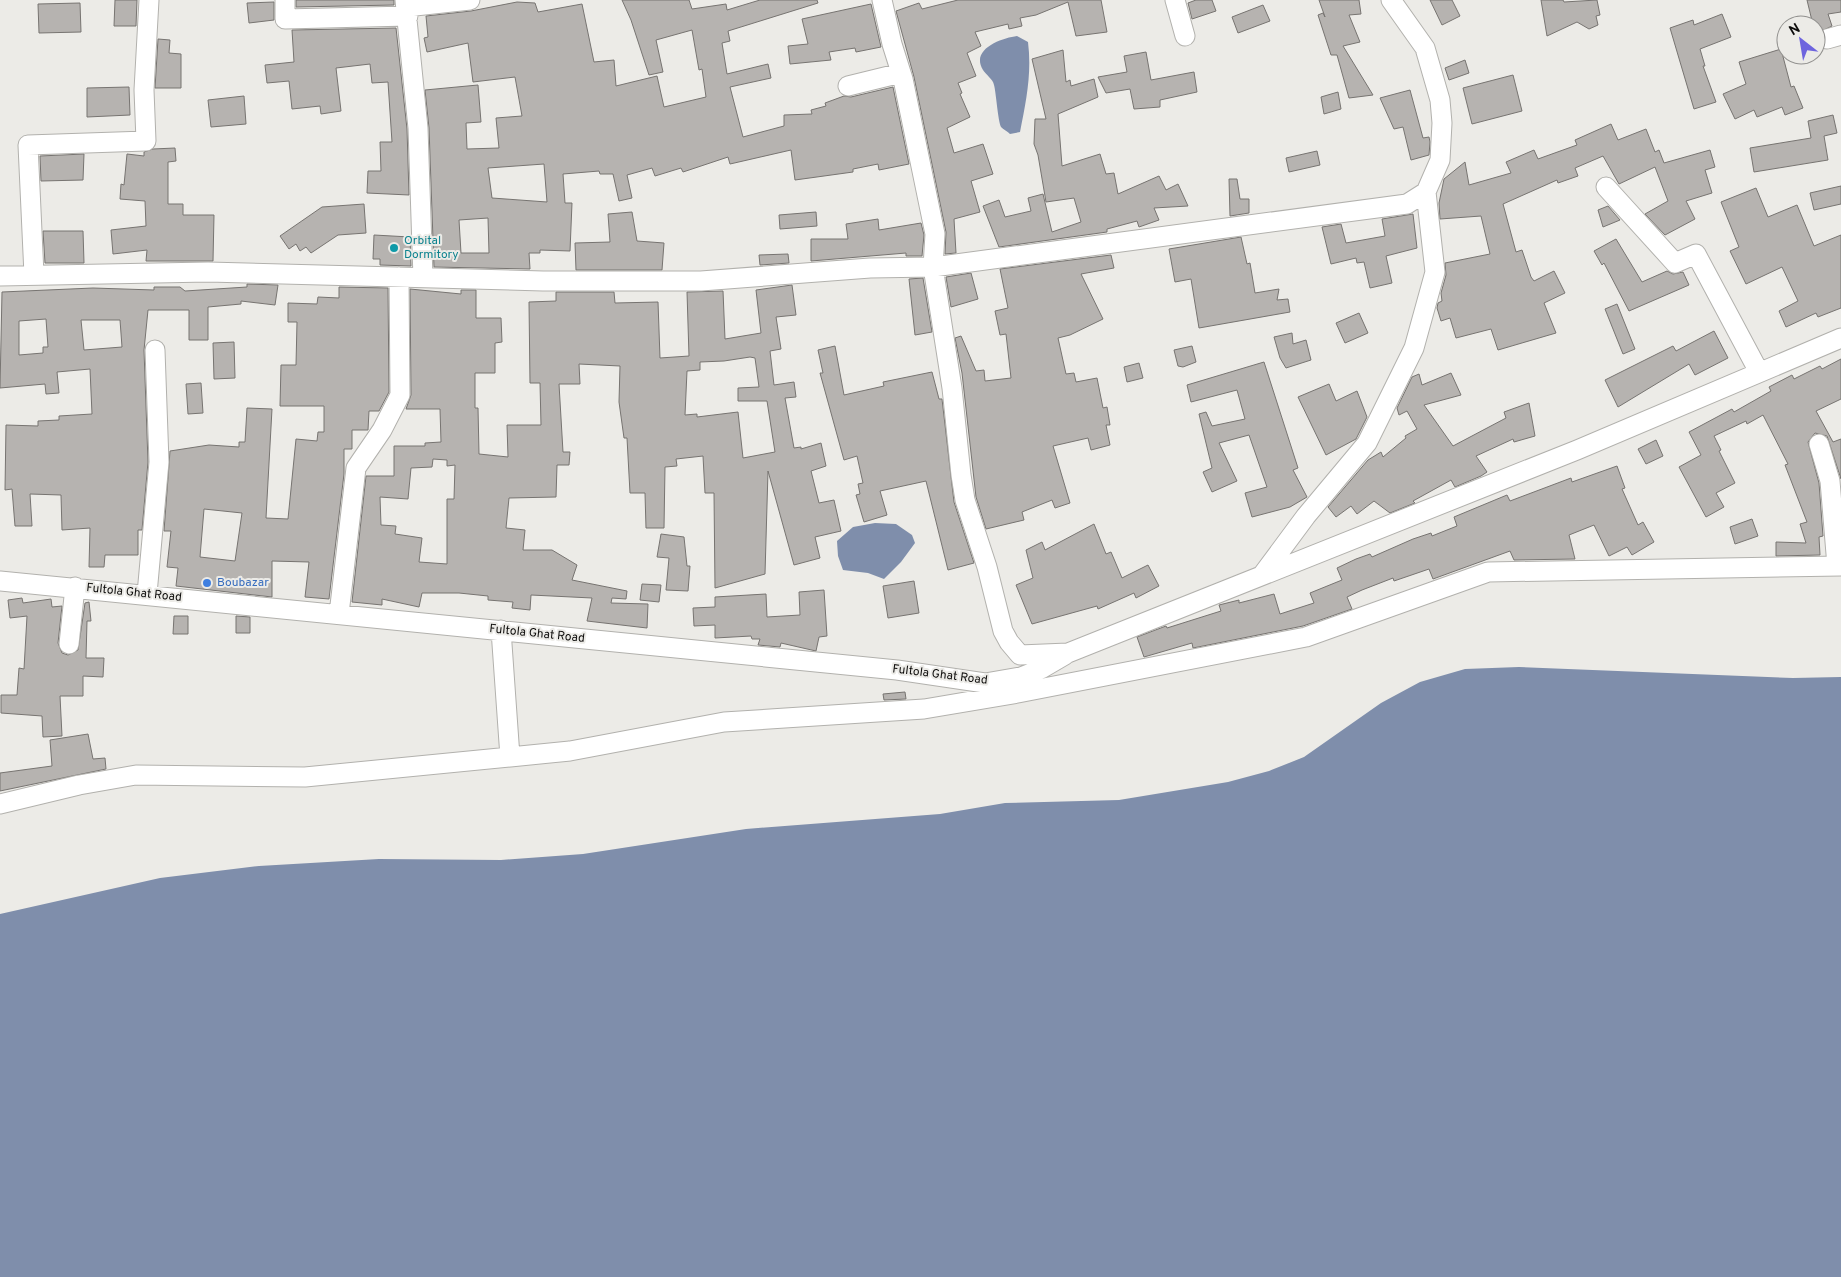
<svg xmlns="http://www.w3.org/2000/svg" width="1841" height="1277" viewBox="0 0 1841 1277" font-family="Overpass,sans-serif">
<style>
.water{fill:#7f8eab}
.building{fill:#b6b3b0;stroke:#777471;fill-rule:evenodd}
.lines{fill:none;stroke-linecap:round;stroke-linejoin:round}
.minor-casing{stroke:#b2b1ad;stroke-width:21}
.minor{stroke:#fff;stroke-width:19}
.culture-dot{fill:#0f9aa8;stroke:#ecebe7;stroke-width:2}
.shop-dot{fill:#3f7fe0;stroke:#ecebe7;stroke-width:2}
.labels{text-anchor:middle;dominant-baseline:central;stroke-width:4;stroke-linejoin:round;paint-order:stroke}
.culture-label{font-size:12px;fill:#0d838f;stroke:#ecebe7;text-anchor:start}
.shop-label{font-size:12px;fill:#366cbe;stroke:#ecebe7;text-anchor:start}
.street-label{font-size:12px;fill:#0c0b0a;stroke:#ecebe7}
</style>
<rect width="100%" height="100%" fill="#ecebe7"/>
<!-- water -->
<path class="water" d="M1017 36 1028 42C1032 73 1026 102 1020 132L1010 134C1008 132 1003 129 1001 127 998 121 996 92 994 85 993 79 986 75 983 70 970 49 1002 38 1017 36Z
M875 523 896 524 912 535 915 543 901 562 884 579 868 573 843 570 838 556 837 541 853 527Z
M1519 667 1793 678 1841 677V1277H0V914L160 878 259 866 379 859 501 860 583 854 746 829 940 814 1005 803 1119 800 1228 782 1269 771 1304 757 1381 703 1420 682 1465 669Z"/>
<!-- building -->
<path class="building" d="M115 0H137L136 26H114Z
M296 0H394V5L296 7Z
M622 0H689L692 9 726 4 727 10 760 0H817L818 3 728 31 730 41 722 43 727 74 768 64 771 78 730 87 743 137 784 126V115L812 114 811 110 826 106 825 103 844 96 851 97 893 87 909 164 879 170 878 164 853 169V172L795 180 791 150 730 164 728 157 683 172 681 168 655 176 652 168 627 175 632 198 619 201 613 174H600L599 171 563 174 565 203H572L570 251 540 250V253H529L530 269 434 267 429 128 425 90 478 85 481 122 466 123 467 149 499 148 496 118 522 116 515 77 473 82 468 43 427 52 424 38 428 37 426 16 471 11 517 2 535 3 538 12 582 4 594 62 614 60 616 86 657 76 664 107 706 97 702 69 699 70 692 30 656 40 663 72 649 75 631 20ZM544 164 547 202 492 198 488 168ZM488 218 489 253H461L459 220Z
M958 0H1101L1107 32 1076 36 1068 2 1036 15 1020 18 1022 26 1009 29 1008 24 975 32 981 46 967 53 976 76 958 83 962 93 960 94 970 117 947 128 954 153 983 144 993 174 971 181 980 212 954 219 956 253 945 254 946 232 914 77 896 11 919 3 922 9Z
M1196 0H1212L1216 11 1192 19 1188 3Z
M1319 0H1359L1361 14 1349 15 1360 42 1343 46 1373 95 1349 98 1337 55H1331L1318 15 1323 13 1325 17Z
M1430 0H1452L1460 16 1442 25Z
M1541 0H1563L1564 2 1597 0 1600 15 1596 16 1598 25 1589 29 1577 22 1547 36Z
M1807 0H1841V12L1828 14 1832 26 1816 34V25H1813Z
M274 2V20L249 23 247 3Z
M80 3 81 32 39 33 38 4Z
M871 4 881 47 856 52 855 48 829 52 831 60 790 64 788 46 808 44 802 19Z
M1263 5 1270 21 1238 33 1232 17Z
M1722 14 1731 37 1700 49 1705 66H1703L1716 102 1694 109 1670 28 1693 20 1694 25Z
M396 28 407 129 409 195 367 193 368 171H381L380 142H392L388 82 372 83 370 64 336 68 341 111 321 114 320 106 292 109 289 81 267 83 265 65 294 62 292 30Z
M158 39 170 40 169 53 181 54V88H155Z
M1781 49 1791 87 1794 86 1803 108 1785 115 1782 107 1757 117 1754 110 1735 119 1723 94 1746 84 1739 62Z
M1063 50 1066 82 1070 80 1071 86 1094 79 1098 97 1058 114 1062 166 1100 154 1106 174 1114 173 1118 194 1159 176 1166 190 1178 184 1188 206 1154 208 1159 220 1139 227 1137 221 1107 229V232L999 247 983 206 999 200 1005 217 1031 211 1028 198 1043 194 1052 232 1081 222 1074 198 1046 202 1038 155 1034 144 1035 119H1046L1032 59Z
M1146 52 1151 80 1194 72 1197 92 1160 100V107L1134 109 1130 89 1106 93 1098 77 1127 72 1124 56Z
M1465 60 1469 73 1449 80 1445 68Z
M1513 75 1522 111 1472 124 1463 88Z
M129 87 130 115 87 117V88Z
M1410 90 1423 138 1429 137 1430 142 1429 155 1411 160 1403 127 1394 129 1380 98Z
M1338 92 1341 109 1324 114 1321 97Z
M244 96 246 124 211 127 208 100Z
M1833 115 1837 133 1824 136 1828 160 1754 172 1750 148 1811 138 1808 121Z
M1611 124 1618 140 1646 129 1655 152 1659 150 1664 163 1710 150 1715 167 1705 170 1712 193 1686 201 1695 219 1665 235 1645 214 1668 201 1655 167 1619 184 1603 156 1575 168 1578 176 1558 183 1557 180 1503 204 1516 252 1522 250 1531 277 1534 281 1554 271 1565 293 1544 303 1556 333 1498 350 1491 329 1456 338 1450 318 1441 321 1437 308 1438 303 1442 301 1441 293 1446 275 1445 263 1490 254 1481 216 1440 219 1439 203 1444 179 1465 162 1469 185 1511 173 1506 162 1534 150 1538 159 1577 145 1575 140Z
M175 148 176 161 168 162V204H183V215H214L213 261H146L147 250 113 254 111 230 146 226 145 201 120 199 121 184 124 185 127 154 144 156V152L153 149Z
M1317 151 1320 165 1289 172 1286 158Z
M84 154 83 180 41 181 40 156Z
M1229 179H1237L1240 199H1249V213L1230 216Z
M1841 186V204L1814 210 1810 193Z
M1756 188 1768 217 1797 205 1814 246 1841 235V308L1818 317 1816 313 1786 327 1779 311 1798 301 1782 267 1746 284 1730 251 1739 247 1721 202Z
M364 204 366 233 338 235 311 253 306 247 300 251 296 244 289 249 280 236 322 207Z
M1608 206 1620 220 1603 227 1598 210Z
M632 212 637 241 664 243 662 270H576L575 243 610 242 608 214Z
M816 212 817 226 780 229 779 215Z
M1413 214 1417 248 1386 256 1392 283 1370 288 1364 262 1357 263 1356 258 1331 264 1322 227 1341 224 1346 243 1385 236 1382 219Z
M878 219 879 230 921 223 924 235 922 256H906V253L811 261V239H848L846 224Z
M43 231H83L84 263H45Z
M374 235 410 237 411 266 380 265V259H373Z
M1241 237 1247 264 1250 263 1255 293 1279 289 1277 300 1288 299 1290 312 1199 328 1191 279 1175 282 1169 249Z
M1616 239 1642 282 1667 271 1673 274 1683 272 1689 285 1629 311 1604 263 1602 265 1594 251Z
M788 254 789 263 760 265 759 255Z
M1111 255 1114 268 1081 274 1103 319 1070 335 1058 338 1066 374 1074 373 1076 382 1097 378 1103 408 1107 407 1110 425H1106L1110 445 1091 450 1088 438 1053 446 1070 503 1055 508 1052 500 1022 512 1024 520 986 529 976 497 962 373 955 338 961 336 976 371 984 370 985 381 1011 378 1006 334 1000 335 995 311 1008 308 1000 269Z
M971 273 978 299 951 307 946 277Z
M923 278 932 332 915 335 909 279Z
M247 284 278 285 275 305 241 301V304L208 307V340H189V310H148L144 350 148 462 142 530H138V555H105L104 567H89L90 528 62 530 61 495 30 494 32 526H15L12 489 5 490 6 425 38 426V421L59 420V416L92 414 90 369 57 372 59 393 46 394 45 384 0 388 2 292 93 288 154 290V287H180L185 291 247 287ZM46 319 48 347H43V353L19 355V321ZM81 320H120L122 347 84 350Z
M792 285 796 315 776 317 781 349 770 351 774 385 794 382 796 397 785 398 794 448 801 447V449L821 443 826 466 811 471 819 503 834 500 841 531 815 537 820 558 794 565 768 471 765 574 715 588 714 493H705L703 456 676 459 677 466 665 467 664 528H646L645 493H630L627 438H624L619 402 620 366 579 364 580 384H559L563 452H570L569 465H557L556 497 509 498 506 528 525 530 523 550H552L577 565 572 580 627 591 626 599 612 598 611 603 648 604 647 628 587 621 592 598 531 595 530 610 512 608 513 602 488 600V596L459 593H422L419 607 382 599V605L352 602 366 476H394V446H425V443L441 442 440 409H406L411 395 410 289 461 294V290H476V318H501L502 342 495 343V373H475V408H478L479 454 508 457 507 425H541L540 383H530L529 302 556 301V292H614L615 303 658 302 660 358 689 356 687 292 723 291 725 339 761 333 756 290ZM750 357 755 358 759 387 738 388V401H767L775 452 743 458 738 412 697 417V414L685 415 687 371 700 370V362L724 361ZM433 459 447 460V466L455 465 454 499H447V564L419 562 422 538 395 534 396 526 381 525 380 497 408 499 411 468 432 467Z
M339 287 388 288 389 392 379 411H369L368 430H352V449H344V474L329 599 305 597 309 562 272 561V597L176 586 178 568 167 567 171 531H164L170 451 209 445 239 447V442H245L247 408 272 409 266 518 288 519 296 439 317 441 318 432H324V406H280L281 365H296L297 322H288V303L317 304 318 297 339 298ZM204 509 242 513 235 561 200 557Z
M1617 304 1635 349 1623 354 1605 309Z
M1359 313 1368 333 1345 343 1336 323Z
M1714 331 1728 358 1695 375 1689 364 1618 407 1605 380 1673 346 1676 351Z
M1292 333 1293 344 1306 340 1311 360 1286 368 1280 358 1274 337Z
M234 342 235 378 214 379 213 343Z
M835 346 844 395 884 386 883 382 932 372 939 399H942L954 502 974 563 948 570 926 481 880 491 887 515 864 522 856 495 860 494 858 484 863 483 857 456 844 460 820 373H823L818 350Z
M1192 346 1196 362 1183 367 1178 366 1174 350Z
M1841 359V399L1816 411 1833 442 1841 439V479L1827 436 1815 433 1808 442 1819 483 1823 536 1819 537 1820 555 1776 556V542L1806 543 1800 524 1807 522 1785 465 1788 464 1763 415 1747 424 1746 421 1714 436 1721 450 1719 451 1735 483 1716 493 1724 507 1706 517 1679 467 1701 455 1689 432 1732 409 1734 412 1771 391 1769 387 1792 375 1794 379 1820 366 1822 369Z
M1264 362 1298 468 1293 470 1307 497 1290 507 1252 517 1245 493 1267 487 1249 435 1219 443 1237 481 1212 492 1203 472 1212 468 1199 414 1206 412 1212 426 1245 419 1237 390 1191 402 1187 385Z
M1139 363 1143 378 1127 382 1124 367Z
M1451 373 1461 395 1424 405 1453 446 1506 418 1504 412 1529 403 1535 436 1514 442 1513 439 1476 456 1487 472 1481 476 1455 487 1451 480 1413 501 1415 503 1390 513 1374 501 1357 514 1351 506 1336 517 1328 507 1368 460 1381 452 1383 457 1406 438 1405 436 1417 429 1407 411 1399 415 1397 408 1412 377 1419 374 1422 385Z
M201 383 203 413 188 414 186 384Z
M1329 384 1336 401 1357 391 1367 417 1356 439 1326 455 1298 397Z
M1656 440 1663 456 1646 464 1638 449Z
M1617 466 1625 488 1622 489 1638 525 1643 522 1654 542 1632 555 1627 547 1609 556 1594 525 1569 535 1575 559 1514 560 1510 551 1433 579 1429 569 1394 581 1393 578 1362 590 1347 597 1352 609 1303 626 1193 648 1192 643 1144 657 1137 637 1166 626 1167 628 1221 611 1219 605 1239 600V603L1274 594 1280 614 1314 603 1310 593 1342 580 1337 568 1356 559 1370 554 1372 557 1413 539 1431 533 1432 536 1457 526 1454 517 1507 495 1510 501 1571 478 1572 482Z
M1752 519 1758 536 1735 544 1730 527Z
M1094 524 1106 554 1111 552 1122 578 1148 565 1159 586 1136 598 1134 593 1098 609 1097 606 1032 624 1016 585 1033 578 1026 550 1042 542 1045 550Z
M661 534 684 537 687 566H690L688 591 666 590 669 558 657 557Z
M914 581 919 613 888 618 883 586Z
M642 584 661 585 659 602 640 600Z
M824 590 827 636 819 637 816 651 781 643 780 647 758 645 760 639H752L751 636 715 638V625L694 626 693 608 715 607V597L766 594 767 617 800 615 799 592Z
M22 598 23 603 51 599 52 607 62 606 58 643 62 653 68 655 78 650 85 603 89 602 91 621H87L86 658H104L103 677 83 676V696H60L62 736 43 737 42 716 1 713V695H17L19 668 24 669 27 616 10 618 8 600Z
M174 616H188V634H173Z
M236 616 250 617V633H236Z
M905 692 906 699 884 700 883 694Z
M88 734 93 759 105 758 106 769 0 791V773L52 766 50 740Z"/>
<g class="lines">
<!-- minor casing -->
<g class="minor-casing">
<path id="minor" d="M285 0V19L408 16
M405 0 418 128 423 278
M882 0 892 44 903 79 935 234 933 267 952 388 961 475 965 500 987 567 1003 631 1009 642 1020 655 1068 653 1577 450 1841 338
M1175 0 1185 36
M406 7 470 0
M1827 39 1841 35
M848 86 901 73
M1606 187 1675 263 1696 254 1759 372
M34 275 28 145 146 141 144 90 149 0
M0 276 208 272 543 281H701L870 268 933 267 1407 204 1426 192 1440 160 1442 123 1440 100 1425 48 1391 0
M1819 444 1830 481 1837 566
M1263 574 1306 516 1367 443 1414 348 1435 272 1426 192
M0 581 897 670 985 683 1021 677 1041 669 1065 655
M147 594 159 462 155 350
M339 614 356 468 382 430 400 395 399 277
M69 644 75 587
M510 757 570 751 724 722 924 709 1018 693 1306 637 1488 572 1841 566
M0 804 79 785 136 775 305 777 510 757 501 630"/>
</g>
<!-- minor -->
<use href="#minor" class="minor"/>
</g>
<!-- markers -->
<circle class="culture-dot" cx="394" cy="248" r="5"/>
<circle class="shop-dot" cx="207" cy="583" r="5"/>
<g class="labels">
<!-- culture labels -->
<g class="culture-label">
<text x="404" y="241">Orbital<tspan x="404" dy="14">Dormitory</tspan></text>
</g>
<!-- shop labels -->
<g class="shop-label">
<text x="217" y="583">Boubazar</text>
</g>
<!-- street labels -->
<g class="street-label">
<text transform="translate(134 593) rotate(6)">Fultola Ghat Road</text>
<text transform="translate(537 634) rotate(6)">Fultola Ghat Road</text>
<text transform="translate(940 675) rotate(7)">Fultola Ghat Road</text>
</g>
</g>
<!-- north arrow -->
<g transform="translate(1801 40) rotate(329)"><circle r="24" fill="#ecebe7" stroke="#92918f"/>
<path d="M0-4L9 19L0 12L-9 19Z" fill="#6e64de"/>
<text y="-8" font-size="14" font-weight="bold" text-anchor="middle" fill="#0c0b0a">N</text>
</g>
</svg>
